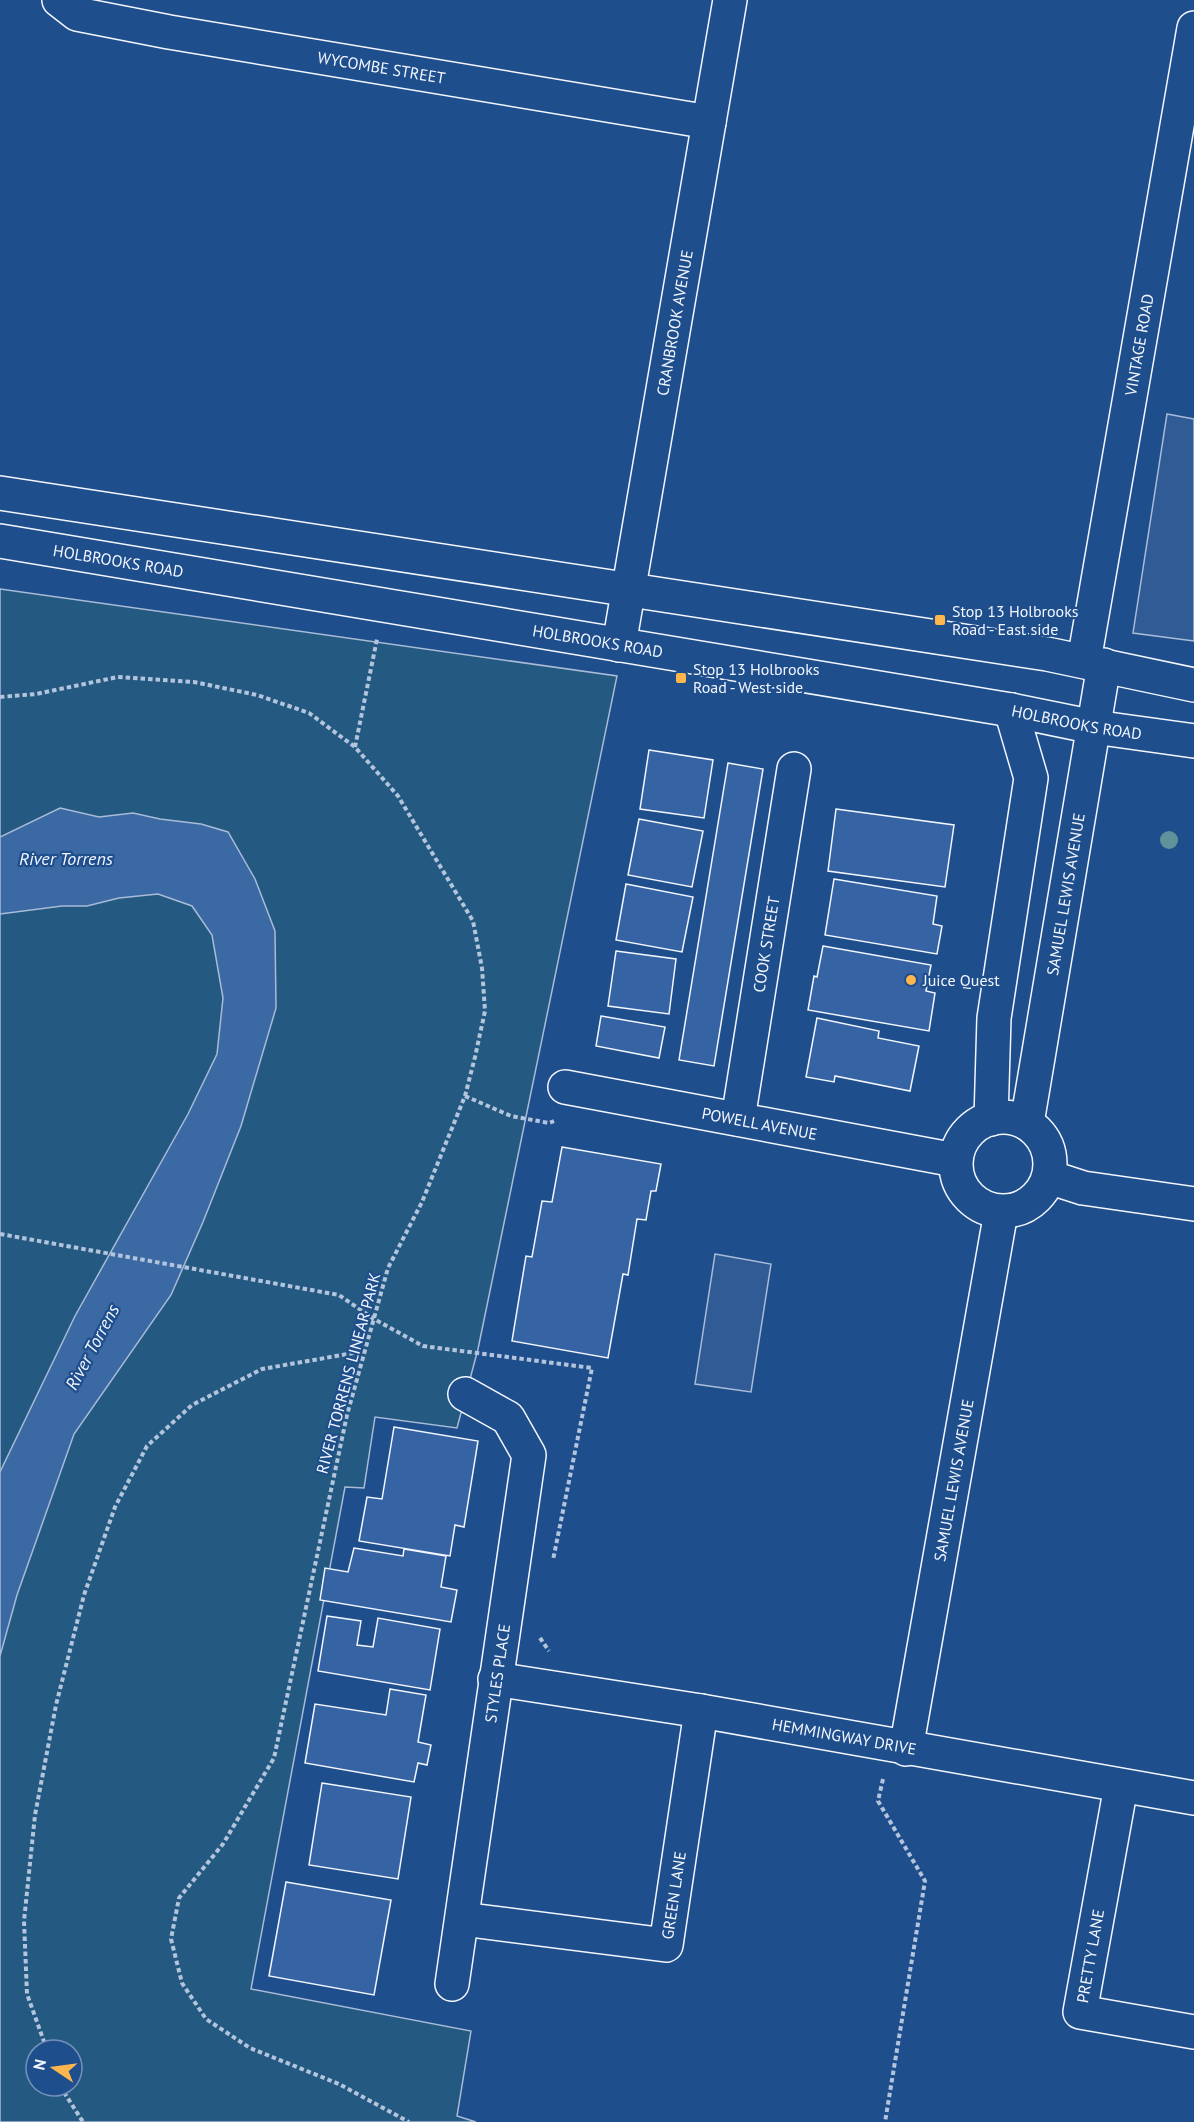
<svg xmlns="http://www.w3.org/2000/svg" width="1194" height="2122" viewBox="0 0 1194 2122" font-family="'PT Sans',sans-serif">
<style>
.green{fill:#245a82;stroke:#a8bbd7;stroke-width:1.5;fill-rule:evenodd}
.parking{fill:#305b95;stroke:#a8bbd7;stroke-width:1.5}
.water{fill:#3b69a3;stroke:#a8bbd7;stroke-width:1.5}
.building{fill:#3563a3;stroke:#f2f6ff;stroke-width:1.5}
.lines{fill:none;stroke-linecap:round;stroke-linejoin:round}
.minor-casing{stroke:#f2f6ff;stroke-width:36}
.major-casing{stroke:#f2f6ff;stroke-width:36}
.path{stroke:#b3c4dc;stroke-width:4;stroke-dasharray:4.5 3;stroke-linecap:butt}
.minor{stroke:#1f4e8c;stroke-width:33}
.major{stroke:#1f4e8c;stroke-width:33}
.tree{fill:#61919a}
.poi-dot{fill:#ffb74d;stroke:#1f4e8c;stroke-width:2}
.labels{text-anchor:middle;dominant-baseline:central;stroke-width:4.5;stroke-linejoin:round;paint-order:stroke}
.street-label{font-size:16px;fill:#f2f6ff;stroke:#1f4e8c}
.poi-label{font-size:16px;fill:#f2f6ff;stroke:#1f4e8c;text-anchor:start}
.water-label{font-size:18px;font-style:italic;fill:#f2f6ff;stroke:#1f4e8c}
</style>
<rect width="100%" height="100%" fill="#1f4e8c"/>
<!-- green -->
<path class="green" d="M0 589 617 676 478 1349 457 1428 375 1417 364 1488 345 1487 251 1989 471 2031 457 2116 476 2122H0ZM36 2050H72V2086H36Z"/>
<!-- parking -->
<path class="parking" d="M1167 414 1194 419V641L1133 633Z
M715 1254 771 1264 751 1392 695 1384Z"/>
<!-- water -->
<path class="water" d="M60 808 99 817 133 813 160 819 201 824 228 832 255 879 275 931 276 1008 241 1126 203 1222 171 1295 74 1434 17 1595 0 1656V1472L75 1316 188 1114 217 1054 223 998 212 935 192 906 158 894 119 898 87 906H62L0 914V837Z"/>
<!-- building -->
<path class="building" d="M649 750 713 760 704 818 640 809Z
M728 763 763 769 714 1066 679 1060Z
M836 809 954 825 945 887 828 871Z
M639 819 703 831 692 887 628 875Z
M834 879 937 896 933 924 942 926 937 954 825 935Z
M626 884 693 897 682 952 616 940Z
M823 946 931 965 926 991 935 993 929 1031 808 1010 814 976 817 977Z
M616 951 676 959 669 1014 608 1006Z
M601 1016 665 1027 659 1058 596 1046Z
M817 1018 879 1031 878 1038 919 1046 910 1091 835 1076 834 1082 806 1077Z
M562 1147 661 1164 656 1191H651L646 1220 637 1219 628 1275 623 1274 608 1358 512 1341 526 1256 532 1257 542 1201 552 1202Z
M394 1427 478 1441 464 1527 455 1525 450 1556 359 1541 367 1497 382 1499Z
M354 1548 403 1556 404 1549 446 1556 441 1587 457 1590 451 1622 320 1600 325 1568 348 1572Z
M327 1616 361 1621 357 1645 373 1647 378 1618 440 1629 430 1690 318 1671Z
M390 1689 426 1695 418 1742 431 1745 427 1765 418 1763 414 1782 305 1763 315 1704 386 1715Z
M322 1783 411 1797 398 1879 309 1865Z
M286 1882 391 1900 374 1995 269 1976Z"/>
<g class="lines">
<!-- minor casing -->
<g class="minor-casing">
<g id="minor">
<path id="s1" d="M59 0 77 14 169 32 709 122"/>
<path id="s2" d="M619 645 730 0"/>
<path id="s3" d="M1084 661 1194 28"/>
<path id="s4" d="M565 1087 955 1160"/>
<circle cx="1003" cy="1164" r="47"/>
<path id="s5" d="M738 1119 794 769"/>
<path d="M991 1119 994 1018 1031 778 1011 710"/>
<path id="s6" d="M1027 1123 1104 665"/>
<path d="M1049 1177 1083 1188 1194 1204"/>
<path id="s7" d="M495 1679 701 1711 1194 1798"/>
<path id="s8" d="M906 1749 1001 1212"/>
<path d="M1121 1786 1080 2012 1194 2032"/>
<path id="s9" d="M462 1919 666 1945 701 1711"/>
<path id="s10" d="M452 1984 529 1455 508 1418 465 1394"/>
</g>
</g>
<!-- major casing -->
<g class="major-casing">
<g id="major">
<path d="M0 493 1047 654 1194 685"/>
<path id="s11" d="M0 541 1011 710 1094 727 1194 741"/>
</g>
</g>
<!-- path -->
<path class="path" d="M0 697 36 694 118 677 194 682 257 695 309 713 355 747 398 796 473 921 482 968 485 1011 475 1057 465 1096 422 1202 388 1268 347 1415 274 1758 223 1844 179 1898 171 1939 182 1983 206 2019 250 2048 339 2084 409 2122
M355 747 377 639
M465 1096 511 1116 549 1123 554 1121
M0 1234 339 1295 374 1319 423 1346 592 1368 553 1560
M540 1638 549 1651
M883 1779 878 1801 925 1881 885 2122
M47 2050 27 1994 24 1921 35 1815 56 1705 84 1595 115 1507 147 1446 192 1405 262 1369 365 1351
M60 2086 83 2122"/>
<!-- minor -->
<use href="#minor" class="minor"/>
<!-- major -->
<use href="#major" class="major"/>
</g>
<!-- trees -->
<circle class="tree" cx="1169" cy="840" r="9"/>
<!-- markers -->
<g class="poi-dot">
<rect x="934" y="614" width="12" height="12" rx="3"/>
<rect x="675" y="672" width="12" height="12" rx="3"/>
<circle cx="911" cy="980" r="6"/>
</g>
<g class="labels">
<!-- street labels -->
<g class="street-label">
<text stroke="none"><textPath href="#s1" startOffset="332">WYCOMBE STREET</textPath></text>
<text stroke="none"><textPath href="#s2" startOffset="327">CRANBROOK AVENUE</textPath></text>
<text stroke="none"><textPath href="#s3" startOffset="321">VINTAGE ROAD</textPath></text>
<text stroke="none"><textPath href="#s11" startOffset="120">HOLBROOKS ROAD</textPath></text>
<text stroke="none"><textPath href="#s11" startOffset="606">HOLBROOKS ROAD</textPath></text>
<text stroke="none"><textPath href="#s11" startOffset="1092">HOLBROOKS ROAD</textPath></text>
<text stroke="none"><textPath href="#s6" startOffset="232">SAMUEL LEWIS AVENUE</textPath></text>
<text stroke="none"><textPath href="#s5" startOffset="177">COOK STREET</textPath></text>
<text stroke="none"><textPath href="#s4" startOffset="198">POWELL AVENUE</textPath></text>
<text transform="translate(348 1373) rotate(-75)">RIVER TORRENS LINEAR PARK</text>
<text stroke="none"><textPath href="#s8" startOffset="273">SAMUEL LEWIS AVENUE</textPath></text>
<text stroke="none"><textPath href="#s10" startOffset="314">STYLES PLACE</textPath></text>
<text stroke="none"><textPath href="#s7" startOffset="354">HEMMINGWAY DRIVE</textPath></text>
<text stroke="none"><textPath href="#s9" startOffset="256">GREEN LANE</textPath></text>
<text transform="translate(1090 1956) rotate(-80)">PRETTY LANE</text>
</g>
<!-- poi labels -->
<g class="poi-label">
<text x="952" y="611">Stop 13 Holbrooks<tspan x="952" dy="18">Road - East side</tspan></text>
<text x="693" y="669">Stop 13 Holbrooks<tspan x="693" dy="18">Road - West side</tspan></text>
<text x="923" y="980">Juice Quest</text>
</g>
<!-- water labels -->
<g class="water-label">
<text x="66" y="858">River Torrens</text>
<text transform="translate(92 1347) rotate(-62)">River Torrens</text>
</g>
</g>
<!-- north arrow -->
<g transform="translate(54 2068) rotate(283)"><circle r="28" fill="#1f4e8c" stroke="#7391ba" stroke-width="1.5"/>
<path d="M0-4.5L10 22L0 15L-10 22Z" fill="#ffb74d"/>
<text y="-9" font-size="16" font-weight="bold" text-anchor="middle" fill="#f2f6ff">N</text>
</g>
</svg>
